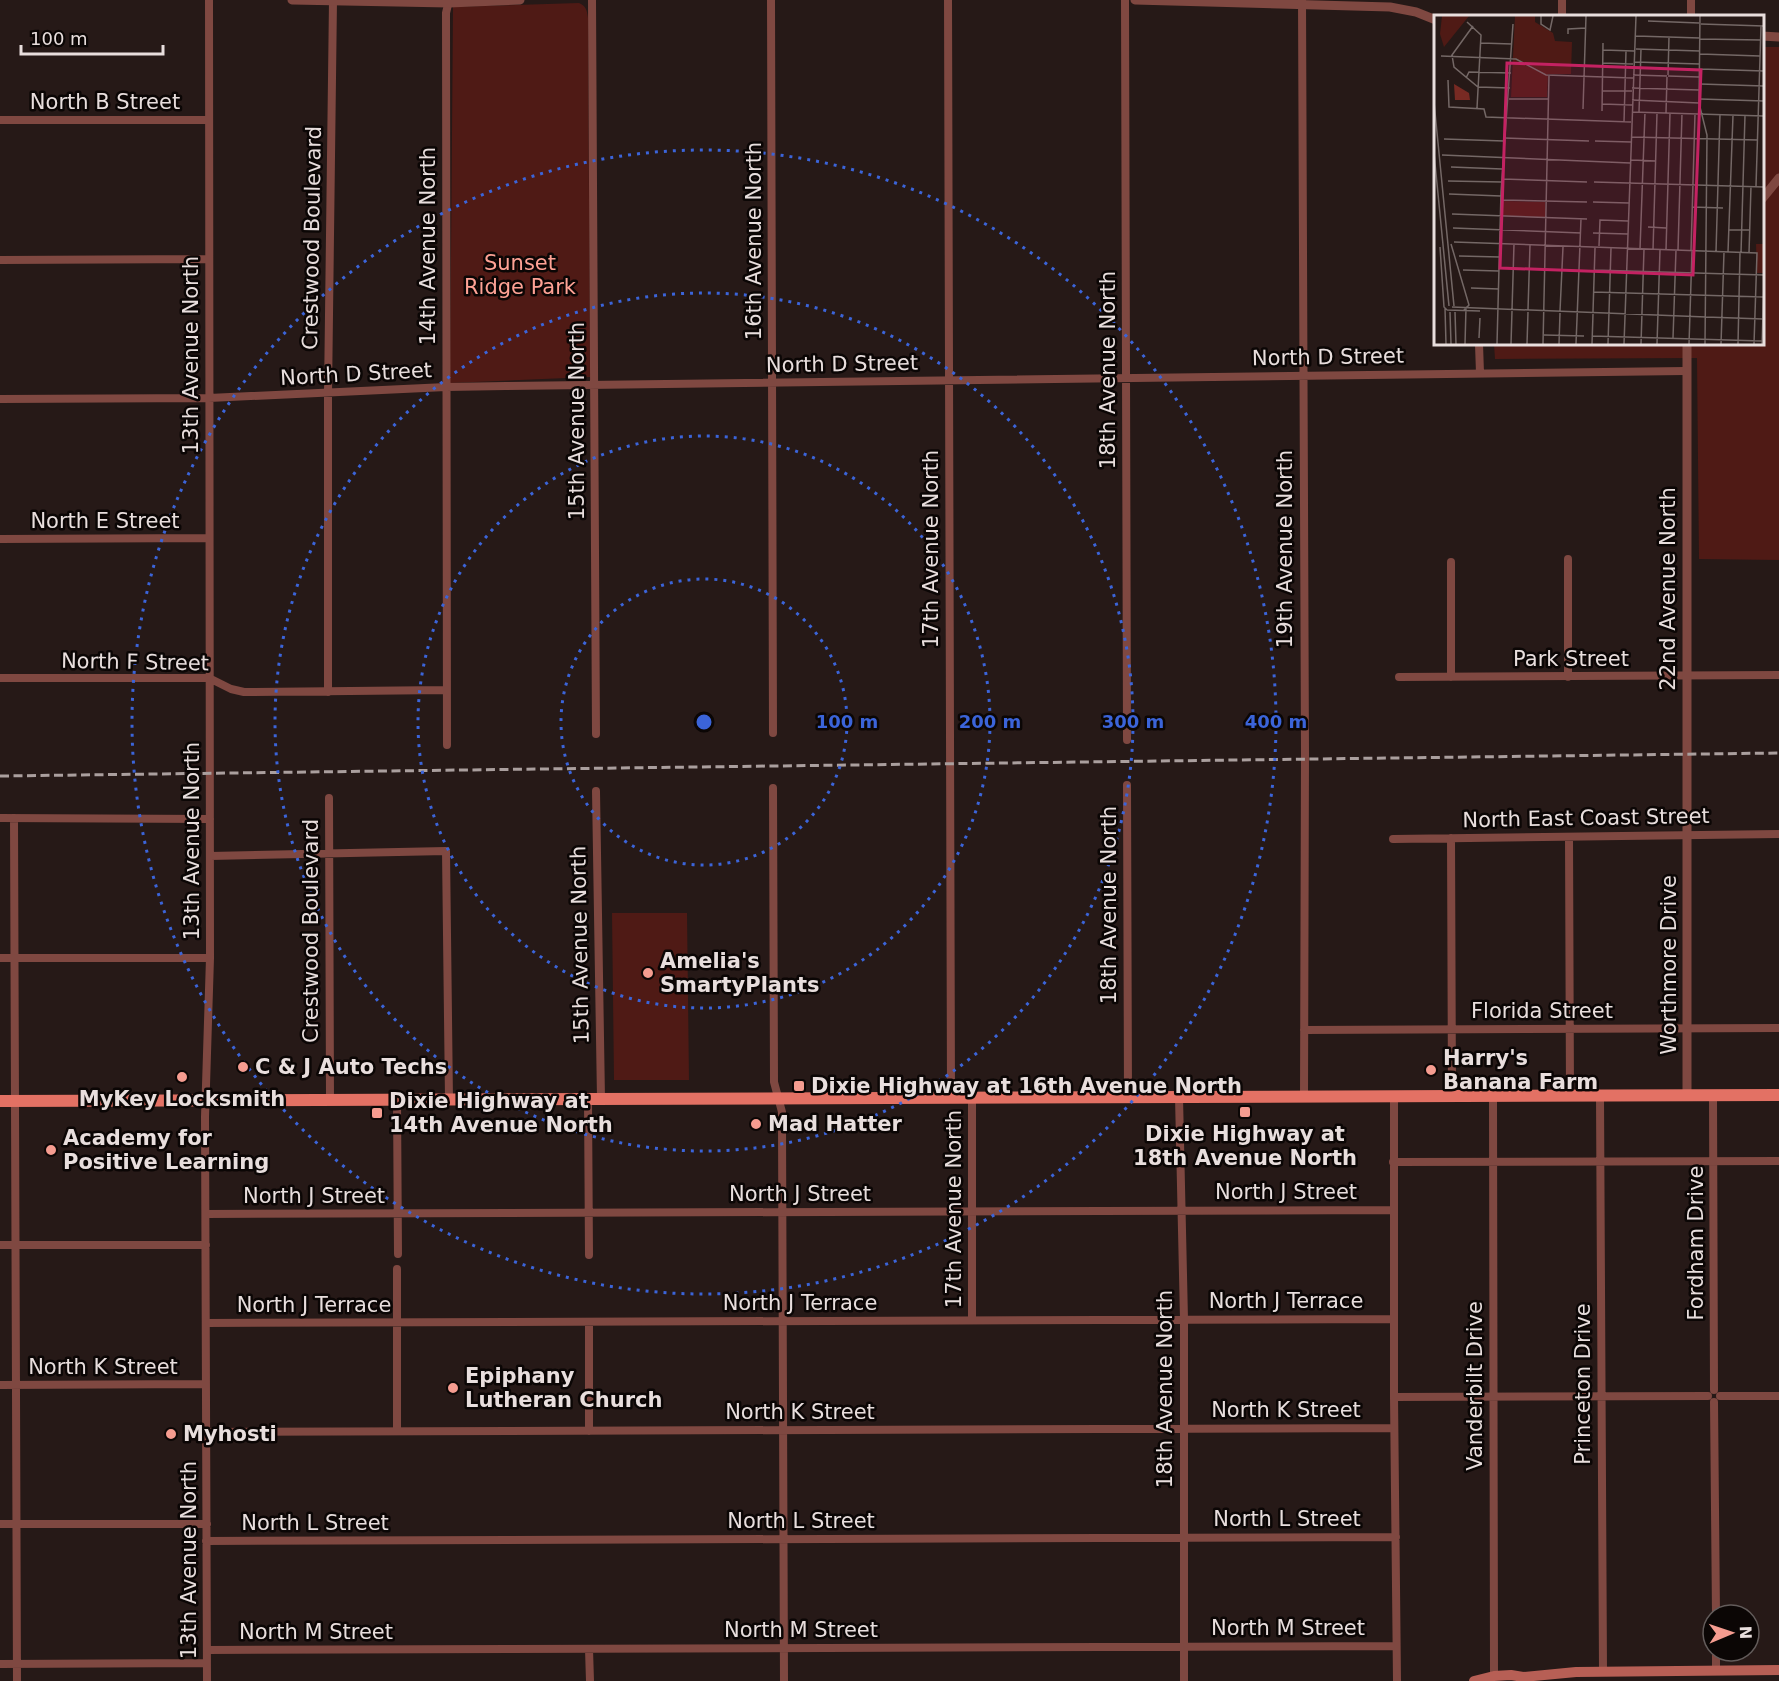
<svg xmlns="http://www.w3.org/2000/svg" width="1779" height="1681" viewBox="0 0 1779 1681" font-family="'DejaVu Sans',sans-serif">
<style>
.green{fill:#4f1a15}
.lines{fill:none;stroke-linecap:round;stroke-linejoin:round}
.minor{stroke:#7f4841;stroke-width:8}
.tertiary{stroke:#7f4841;stroke-width:9}
.secondary{stroke:#b75f55;stroke-width:10}
.primary{stroke:#e37164;stroke-width:12}
.rail{stroke:#aa9f9e;stroke-width:3;stroke-dasharray:9 4.5;stroke-linecap:butt}
.ring{fill:none;stroke:#3b64d9;stroke-width:3;stroke-dasharray:3 6}
.poi-dot{fill:#f59c90;stroke:#0b0605;stroke-width:2}
.labels{text-anchor:middle;dominant-baseline:central;stroke-width:5;stroke-linejoin:round;paint-order:stroke}
.street-label{font-size:21px;fill:#e8dedd;stroke:#0b0605}
.park-label{font-size:21px;fill:#fea295;stroke:#0b0605}
.poi-label{font-size:21px;font-weight:bold;fill:#e8dedd;stroke:#0b0605;text-anchor:start}
.inset-road{fill:none;stroke:#746866;stroke-width:1.5}
.view{fill:#c42262;fill-opacity:0.15;stroke:#c42262;stroke-width:3}
.inset-edge{fill:none;stroke:#e8dedd;stroke-width:3}
.centre{fill:#3b64d9;stroke:#0b0605;stroke-width:3}
.ring-label{font-size:18px;text-anchor:middle;font-weight:bold;fill:#3b64d9;stroke:#0b0605;stroke-width:5;stroke-linejoin:round;paint-order:stroke}
</style>
<rect width="100%" height="100%" fill="#261917"/>
<!-- green -->
<path class="green" d="M579 3C586 6 587 10 588 18L590 377 450 383 453 7Z
M1763 47H1779V560L1699 559 1697 358 1495 359 1494 344H1762Z
M612 913H687L689 1080H614Z"/>
<g class="lines">
<!-- minor -->
<path class="minor" d="M592 0 596 734
M771 0 773 733
M948 0 951 1098
M1125 0 1127 740
M1302 0 1305 753 1304 1097
M1562 0V16
M1691 0V16
M0 120H209
M0 260 209 259
M1479 344 1480 373
M0 399 209 398 446 387 506 386 1685 371
M0 539 209 538
M1568 559V677
M1451 562V677
M1399 677 1779 675
M0 678H209L231 689 244 692 446 690
M328 692V393L333 0
M447 745 446 13 449 0
M1127 785 1128 1097
M773 788 774 1082 782 1112V1122L784 1681
M596 791 601 1099
M329 798 330 1100
M0 818 210 819
M14 818 17 1681
M1569 837 1570 1096
M1451 838 1452 1097
M1393 839 1779 834
M210 856 446 851 449 1100
M0 958H210
M1304 1030 1779 1028
M1394 1096V1397L1397 1681
M1493 1096 1494 1676
M1600 1096 1603 1671
M1713 1096 1714 1390
M1179 1097 1184 1319V1681
M972 1098V1320
M588 1099 589 1255
M397 1100 398 1254
M1393 1162 1779 1161
M206 1214 1394 1210
M0 1245H206
M589 1322V1431
M206 1323 1394 1319
M0 1385 206 1384
M1720 1396H1779
M1394 1397 1708 1396
M1714 1402 1716 1615
M397 1431V1269
M206 1432 1394 1428
M0 1524H207
M206 1541 1396 1537
M589 1649 590 1681
M207 1650 1396 1646
M1716 1651V1671
M0 1664 207 1663
M207 1681 205 1117 210 958 209 0"/>
<!-- tertiary -->
<path class="tertiary" d="M292 0 449 3 520 0
M1135 0 1390 7 1416 12 1436 20
M1762 36 1779 37
M1762 199 1779 178
M1687 344V1096"/>
<!-- secondary -->
<path class="secondary" d="M1474 1681 1494 1676 1511 1675 1523 1677 1576 1672 1779 1670"/>
<!-- primary -->
<path class="primary" d="M0 1101 1779 1095"/>
<!-- rail -->
<path class="rail" d="M0 776 1779 753"/>
</g>
<!-- distance rings -->
<g class="ring">
<circle cx="704" cy="722" r="143"/>
<circle cx="704" cy="722" r="286"/>
<circle cx="704" cy="722" r="429"/>
<circle cx="704" cy="722" r="572"/>
</g>
<!-- markers -->
<g class="poi-dot">
<circle cx="648" cy="973" r="6"/>
<circle cx="243" cy="1067" r="6"/>
<circle cx="1431" cy="1070" r="6"/>
<circle cx="182" cy="1077" r="6"/>
<rect x="793" y="1080" width="12" height="12" rx="3"/>
<rect x="1239" y="1106" width="12" height="12" rx="3"/>
<rect x="371" y="1107" width="12" height="12" rx="3"/>
<circle cx="756" cy="1124" r="6"/>
<circle cx="51" cy="1150" r="6"/>
<circle cx="453" cy="1388" r="6"/>
<circle cx="171" cy="1434" r="6"/>
</g>
<g class="labels">
<!-- street labels -->
<g class="street-label">
<text x="105" y="102">North B Street</text>
<text transform="translate(312 238) rotate(-89)">Crestwood Boulevard</text>
<text transform="translate(754 241) rotate(-90)">16th Avenue North</text>
<text transform="translate(428 246) rotate(-90)">14th Avenue North</text>
<text transform="translate(191 355) rotate(-90)">13th Avenue North</text>
<text transform="translate(1328 357) rotate(-1)">North D Street</text>
<text transform="translate(842 364) rotate(-1)">North D Street</text>
<text transform="translate(1108 370) rotate(-90)">18th Avenue North</text>
<text transform="translate(356 374) rotate(-3)">North D Street</text>
<text transform="translate(577 421) rotate(-90)">15th Avenue North</text>
<text x="105" y="521">North E Street</text>
<text transform="translate(931 549) rotate(-90)">17th Avenue North</text>
<text transform="translate(1285 549) rotate(-90)">19th Avenue North</text>
<text transform="translate(1668 589) rotate(-90)">22nd Avenue North</text>
<text x="1571" y="659">Park Street</text>
<text transform="translate(135 662) rotate(1)">North F Street</text>
<text transform="translate(1586 818) rotate(-1)">North East Coast Street</text>
<text transform="translate(192 841) rotate(-90)">13th Avenue North</text>
<text transform="translate(1109 905) rotate(-90)">18th Avenue North</text>
<text transform="translate(311 931) rotate(-90)">Crestwood Boulevard</text>
<text transform="translate(580 945) rotate(-91)">15th Avenue North</text>
<text transform="translate(1669 965) rotate(-90)">Worthmore Drive</text>
<text x="1542" y="1011">Florida Street</text>
<text x="1286" y="1192">North J Street</text>
<text x="800" y="1194">North J Street</text>
<text x="314" y="1196">North J Street</text>
<text transform="translate(954 1209) rotate(-90)">17th Avenue North</text>
<text transform="translate(1696 1243) rotate(-90)">Fordham Drive</text>
<text x="1286" y="1301">North J Terrace</text>
<text x="800" y="1303">North J Terrace</text>
<text x="314" y="1305">North J Terrace</text>
<text x="103" y="1367">North K Street</text>
<text transform="translate(1583 1384) rotate(-90)">Princeton Drive</text>
<text transform="translate(1475 1386) rotate(-90)">Vanderbilt Drive</text>
<text transform="translate(1165 1389) rotate(-90)">18th Avenue North</text>
<text x="1286" y="1410">North K Street</text>
<text x="800" y="1412">North K Street</text>
<text x="1287" y="1519">North L Street</text>
<text x="801" y="1521">North L Street</text>
<text x="315" y="1523">North L Street</text>
<text transform="translate(189 1560) rotate(-90)">13th Avenue North</text>
<text x="1288" y="1628">North M Street</text>
<text x="801" y="1630">North M Street</text>
<text x="316" y="1632">North M Street</text>
</g>
<!-- park labels -->
<g class="park-label">
<text x="520" y="263">Sunset<tspan x="520" dy="24">Ridge Park</tspan></text>
</g>
<!-- poi labels -->
<g class="poi-label">
<text x="660" y="961">Amelia's<tspan x="660" dy="24">SmartyPlants</tspan></text>
<text x="1443" y="1058">Harry's<tspan x="1443" dy="24">Banana Farm</tspan></text>
<text x="255" y="1067">C &amp; J Auto Techs</text>
<text x="811" y="1086">Dixie Highway at 16th Avenue North</text>
<text x="182" y="1099" text-anchor="middle">MyKey Locksmith</text>
<text x="389" y="1101">Dixie Highway at<tspan x="389" dy="24">14th Avenue North</tspan></text>
<text x="768" y="1124">Mad Hatter</text>
<text x="1245" y="1134" text-anchor="middle">Dixie Highway at<tspan x="1245" dy="24">18th Avenue North</tspan></text>
<text x="63" y="1138">Academy for<tspan x="63" dy="24">Positive Learning</tspan></text>
<text x="465" y="1376">Epiphany<tspan x="465" dy="24">Lutheran Church</tspan></text>
<text x="183" y="1434">Myhosti</text>
</g>
</g>
<!-- overview -->
<g transform="translate(1434 15)">
<rect width="330" height="330" fill="#261917"/>
<path d="M8 1H35L10 32 6 19ZM81 1H101V7L119 18 121 26 138 27 137 59H114L113 82H77ZM330 173V258H323L322 229H329ZM68 186 111 187 112 203 68 201Z" fill="#4f1a15"/>
<path d="M20 69 35 78 36 85H21Z" fill="#782a23"/>
<path class="inset-road" d="M107 1V9L116 15 119 1M266 1 265 88 273 120 271 329M214 6 265 8M33 7 47 20 43 93M267 9 330 11M39 11 18 40 20 52 44 72 76 73M134 19V14L152 13M202 21 266 23M266 24 327 25M47 28 78 29M202 34 266 36M169 35 200 36M266 39 326 41M7 41 82 44 112 60 199 63M201 47 266 49M169 48 199 49M266 54 330 56M199 60 233 61M234 60 235 22M234 61 265 62M32 63 35 57 77 58M14 65 15 92 50 94 52 102 197 107M266 69 330 71M198 73 265 75M168 76H198M75 84H115M266 84 330 86M198 85 265 88M0 87 20 291M168 89 198 90M149 94 152 1M168 96 169 28M198 97 330 101M205 97 207 34M232 98 233 62M190 107 192 36M197 122 324 125M70 123 155 126M10 124 70 126M161 126 197 127M0 138 15 291M8 140 196 148M197 145 222 146M17 152 68 154M68 164 153 167M14 166 68 167M160 167 330 172M322 171 327 11M15 179 67 181M67 185 153 187M159 187 195 188M258 192 289 193M18 199 153 204M214 212 232 213M19 213 147 218M295 215H316M159 218 194 219M20 227 323 238 320 329M17 229 35 290 29 296M165 231 166 205 194 206M6 232 10 292 13 295M206 234 211 97M219 235 223 98M232 235 236 98M244 235 248 98M257 236 261 99M282 237 286 99M294 237 299 100M307 238 311 100M315 238 317 171M25 241 66 242M29 255 65 256M160 255 330 260M37 273 65 274M159 277 330 282M18 292 272 302M11 293 12 329M13 295 46 296M78 295 80 229M94 295 96 230M126 296 129 232M16 297 17 329M21 297 22 329M159 297 161 233M272 302 329 304M110 320 150 321M158 321 328 326M45 323 46 303M239 323 242 235M31 329 32 293M63 329 67 177 79 9M77 329 78 296M93 329 94 297M109 329 115 60M125 329 126 298M142 329 147 204M158 329 159 299M174 329 177 233M190 329 202 1M207 329 210 234M223 329 226 235M255 329 258 236M287 329 290 237M304 329 306 238M328 329 330 268"/>
<path class="view" d="M73 48 267 55 259 260 66 253Z"/>
<rect width="330" height="330" class="inset-edge"/>
</g>
<circle cx="704" cy="722" r="9" class="centre"/>
<g class="ring-label">
<text x="847" y="728">100 m</text>
<text x="990" y="728">200 m</text>
<text x="1133" y="728">300 m</text>
<text x="1276" y="728">400 m</text>
</g>
<!-- north arrow -->
<g transform="translate(1731 1633) rotate(88)"><circle r="28" fill="#0b0605" stroke="#635c5b" stroke-width="1.5"/>
<path d="M0-4.5L10 22L0 15L-10 22Z" fill="#f59c90"/>
<text y="-9" font-size="16" font-weight="bold" text-anchor="middle" fill="#e8dedd">N</text>
</g>
<!-- scale -->
<path d="M21 45v9h142v-9" fill="none" stroke="#e8dedd" stroke-width="3"/>
<text x="30" y="45" font-size="18" fill="#e8dedd" stroke="#0b0605" stroke-width="4.5" paint-order="stroke">100 m</text>
</svg>
